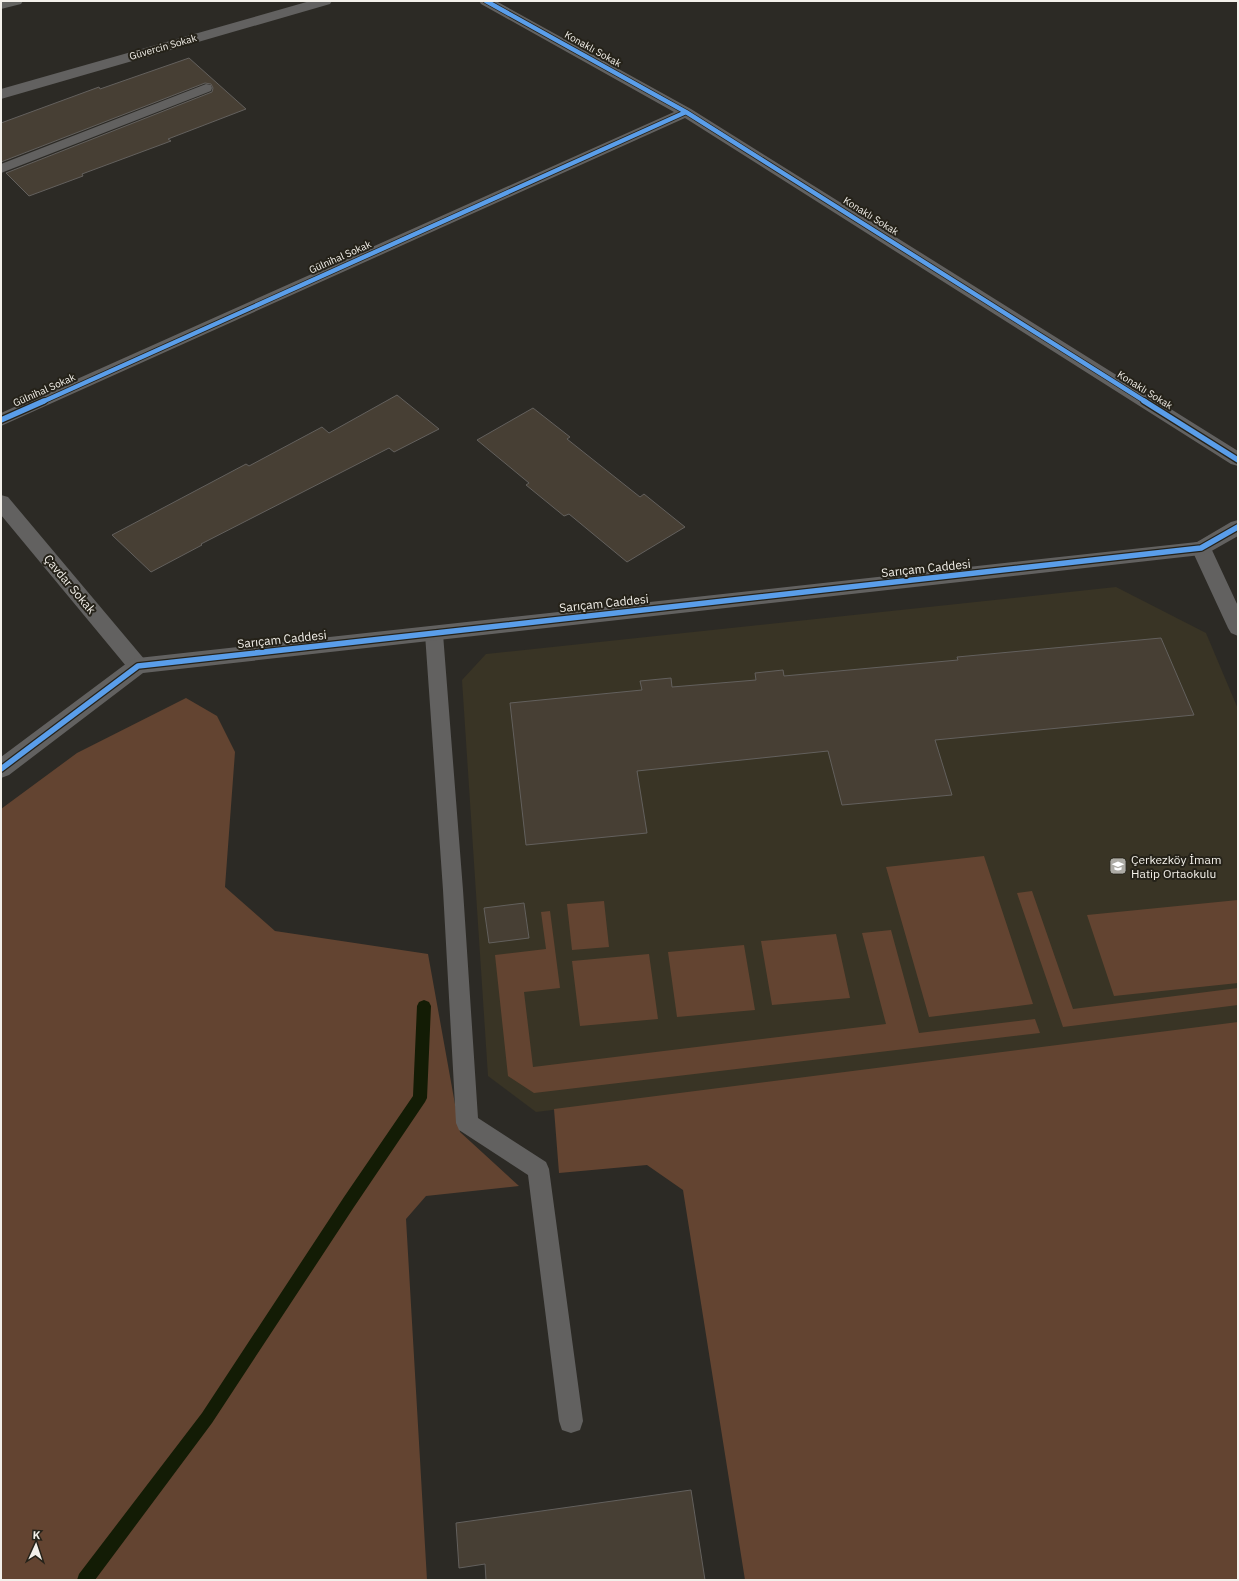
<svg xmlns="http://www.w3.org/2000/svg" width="1239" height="1581" viewBox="0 0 1239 1581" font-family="'IBM Plex Sans',sans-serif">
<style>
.built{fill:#393425}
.green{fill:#634431}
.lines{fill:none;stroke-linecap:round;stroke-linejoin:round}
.stream{fill:#131c05;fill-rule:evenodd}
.building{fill:#473f34;stroke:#63605d}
.service{fill:#626160;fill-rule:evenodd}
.minor{fill:#626160;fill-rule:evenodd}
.tertiary{fill:#626160;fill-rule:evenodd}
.secondary{fill:#636360;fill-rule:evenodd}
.cycleway-far1-casing{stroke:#252219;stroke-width:6}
.cycleway-casing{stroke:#252219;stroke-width:8}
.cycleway-far1{stroke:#5a9eea;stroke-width:4.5}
.cycleway{stroke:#5a9eea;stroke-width:5.5}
.labels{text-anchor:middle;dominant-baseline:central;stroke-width:4;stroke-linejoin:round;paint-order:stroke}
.far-street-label{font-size:10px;fill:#f3f0ea;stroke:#252219}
.street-label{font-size:12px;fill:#f3f0ea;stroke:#252219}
.poi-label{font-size:12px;fill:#f3f0ea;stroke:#252219;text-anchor:start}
</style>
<rect width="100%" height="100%" fill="#2c2a25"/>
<!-- built -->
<path class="built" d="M1116 587 1206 633 1238 709V1023L1063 1048 536 1112 488 1076 462 680 486 654Z"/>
<!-- green -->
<path class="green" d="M186 698 217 716 235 752 225 887 275 931 428 954 460 1132 519 1186 426 1196 406 1219 427 1580H1V809L77 753Z
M984 856 1033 1004 929 1017 886 867Z
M1032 891 1073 1009 1238 988V1005L1063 1027 1017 893Z
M1238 900V983L1114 996 1087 915Z
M604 901 609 947 572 950 567 904Z
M550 911 560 988 524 992 533 1067 886 1024 862 933 891 930 919 1033 1035 1019 1040 1033 534 1093 508 1076 495 955 546 949 541 912Z
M836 934 850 998 772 1005 761 941Z
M744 945 755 1010 677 1017 668 952Z
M649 954 658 1019 580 1026 572 961Z
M1238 1022V1580H745L683 1190 647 1165 559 1173 554 1109Z"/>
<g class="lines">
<!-- stream -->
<path class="stream" d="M424 1000 429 1002 431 1006 427 1098 425 1102 354 1207 212 1423 95 1580H77L79 1574 202 1413 344 1197 413 1096 417 1006 419 1002Z"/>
</g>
<!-- building -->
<path class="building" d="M189 58 246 109 168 139 171 141 82 174 83 176 29 196 6 173 212 92 213 88 211 84 205 83 1 162V123L99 87 100 89Z
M397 395 439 429 394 452 389 448 201 544 202 545 151 572 112 535 246 464 249 466 322 427 329 433Z
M533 408 570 437 567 439 640 497 644 494 685 527 627 562 569 514 564 516 526 485 529 483 477 440Z
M1161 638 1194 715 935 740 952 795 842 805 828 751 637 771 647 833 526 845 510 703 642 690 640 681 671 678 672 687 756 680 755 673 783 670 784 676 958 660 957 657Z
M524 903 529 938 489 943 484 908Z
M691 1490 705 1580H486L485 1564 459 1568 456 1523Z"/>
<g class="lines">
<!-- service -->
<path class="service" d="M206 84 211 85 212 88 211 91 1 173V164Z
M434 627 440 629 443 634 463 890 478 1118 546 1162 549 1169 583 1421 580 1430 571 1433 562 1430 559 1421 528 1175 459 1130 456 1123 443 890 425 634 428 629Z"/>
<!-- minor -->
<path class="minor" d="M310 1H332L330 4 1 99V89Z
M479 1H496L691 109 1238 451V466L1231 464 685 118 1 426V413L674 112 481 4Z
M1 495 8 497 145 660 148 666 145 672 138 674 131 672 1 515Z
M1201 541 1208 543 1211 548 1238 606V636L1231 633 1228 628 1191 548 1194 543Z"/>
<!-- tertiary -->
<path class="tertiary" d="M1238 520V536L1208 553 1201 555 143 673 9 775 1 778V757L131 660 138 658 1197 542 1231 522Z"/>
<!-- secondary -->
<path class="secondary" d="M1 1H23L21 4 1 9Z"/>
<!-- cycleway-far1 casing -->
<g class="cycleway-far1-casing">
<path id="cycleway-far1" d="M486 1 686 112 1146 402
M42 402 686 112"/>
</g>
<!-- cycleway casing -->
<g class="cycleway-casing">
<path id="cycleway" d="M1144 401 1238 460
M1 420 44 401
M1 769 138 666 1201 548 1238 527"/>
</g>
<!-- cycleway-far1 -->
<use href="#cycleway-far1" class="cycleway-far1"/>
<!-- cycleway -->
<use href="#cycleway" class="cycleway"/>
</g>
<!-- icons -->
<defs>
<g id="school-square" transform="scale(0.9)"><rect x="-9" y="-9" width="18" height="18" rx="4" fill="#adaba5" stroke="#252219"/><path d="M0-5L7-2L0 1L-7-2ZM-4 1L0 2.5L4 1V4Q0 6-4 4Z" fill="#fff"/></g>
</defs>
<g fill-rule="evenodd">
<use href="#school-square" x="1118" y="866"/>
</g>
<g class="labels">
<!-- far-street labels -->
<g class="far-street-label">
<text transform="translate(163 47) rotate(-16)">Güvercin Sokak</text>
<text transform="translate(593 49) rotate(29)">Konaklı Sokak</text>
<text transform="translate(871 216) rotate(32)">Konaklı Sokak</text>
<text transform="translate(340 257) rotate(-24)">Gülnihal Sokak</text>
<text transform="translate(44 390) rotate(-24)">Gülnihal Sokak</text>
<text transform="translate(1145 390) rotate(32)">Konaklı Sokak</text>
</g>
<!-- street labels -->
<g class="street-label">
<text transform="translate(926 568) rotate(-6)">Sarıçam Caddesi</text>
<text transform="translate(70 584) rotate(50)">Çavdar Sokak</text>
<text transform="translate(604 603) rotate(-6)">Sarıçam Caddesi</text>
<text transform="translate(282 639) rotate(-6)">Sarıçam Caddesi</text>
</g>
<!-- poi labels -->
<g class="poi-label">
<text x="1131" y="859">Çerkezköy İmam<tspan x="1131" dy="14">Hatip Ortaokulu</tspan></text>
</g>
</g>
<!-- border -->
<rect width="1239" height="1581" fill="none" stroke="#f3f0ea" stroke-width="4"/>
<!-- north arrow -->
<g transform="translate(36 1545) rotate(3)" stroke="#252219" stroke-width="3" paint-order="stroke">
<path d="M0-3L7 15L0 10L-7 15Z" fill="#f3f0ea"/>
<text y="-6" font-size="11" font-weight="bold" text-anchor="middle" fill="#f3f0ea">K</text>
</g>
</svg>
